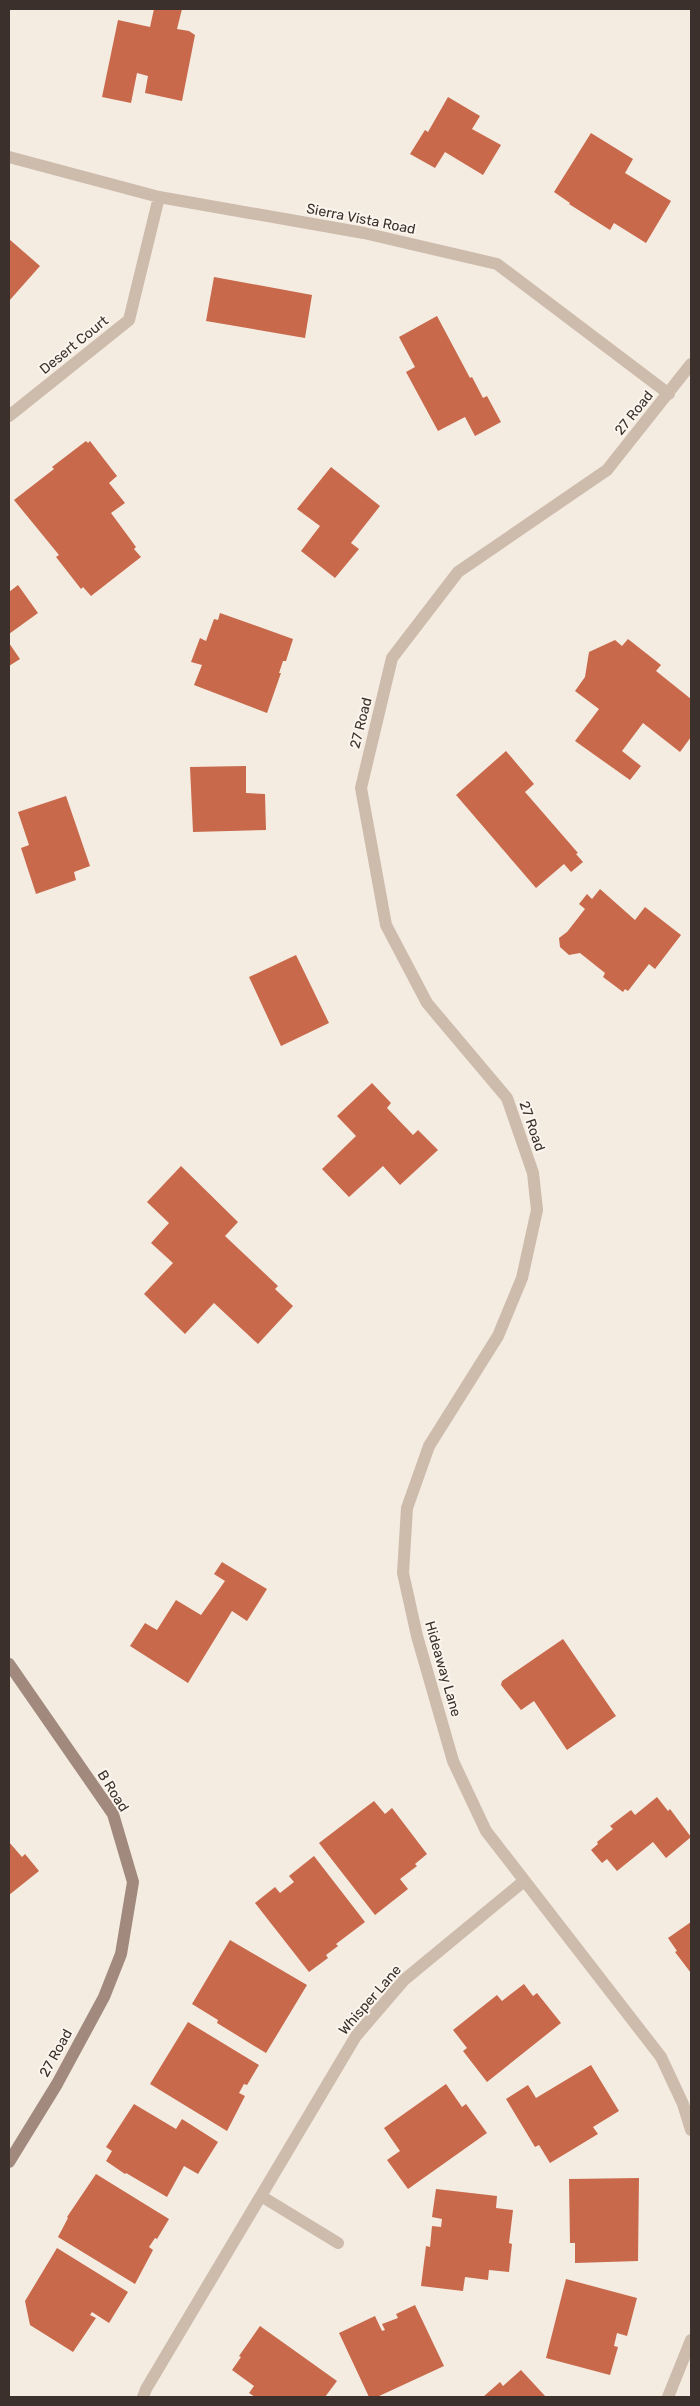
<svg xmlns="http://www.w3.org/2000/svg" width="700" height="2406" viewBox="0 0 700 2406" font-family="Rubik,sans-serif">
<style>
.building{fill:#c8694b}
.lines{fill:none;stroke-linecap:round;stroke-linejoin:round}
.street{stroke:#cdbbac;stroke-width:12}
.secondary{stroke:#a18a7d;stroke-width:12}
.labels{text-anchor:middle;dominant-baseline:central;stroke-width:4;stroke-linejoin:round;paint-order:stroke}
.street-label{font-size:14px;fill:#3b302b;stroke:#fbf5ee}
</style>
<rect width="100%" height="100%" fill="#f4ebe1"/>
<!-- building -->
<path class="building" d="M154 9H182L177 29 189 31 195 35 182 101 145 93 148 76 137 73 131 103 102 97 118 20 150 27Z
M448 97 480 116 472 129 501 145 483 175 445 152 435 168 410 154 425 130 428 132Z
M591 133 633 159 625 173 671 201 646 243 614 223 610 230 569 204 570 203 554 192Z
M9 239 40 266 9 301Z
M214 277 312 295 305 338 206 321Z
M437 316 470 378 472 377 483 398 487 396 501 422 475 436 465 417 438 431 406 372 415 367 399 337Z
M86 441 88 443 90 441 117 476 109 483 125 503 111 513 136 547 134 549 141 557 91 596 83 587 81 589 56 557 59 555 14 500 54 469 52 467Z
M331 467 380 506 351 543 359 549 335 578 301 551 320 526 297 509Z
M18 585 38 613 9 634V592Z
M220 613 293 639 286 661H283L279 673H281L267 713 194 685 202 665 191 662 200 638 206 641 214 619 218 620Z
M628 639 661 665 656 671 691 699V737L680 752 643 723 622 751 641 766 630 780 575 741 599 709 575 691 585 677 589 652 615 640 622 646Z
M9 643 20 659 9 666Z
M506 751 534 784 525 792 578 853 576 854 583 862 571 872 564 864 536 888 456 795Z
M246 766V793L265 794 266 830 193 832 190 767Z
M66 796 90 866 74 872 76 880 36 894 21 848 29 845 18 812Z
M600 889 635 920 645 907 681 935 655 969 649 964 628 991 625 989 623 992 603 977 605 973 580 953 569 955 560 947 559 938 567 932 585 909 579 904 587 894 592 899Z
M296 955 329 1023 281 1046 249 977Z
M372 1083 391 1103 387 1108 413 1135 418 1130 438 1150 400 1185 383 1166 349 1197 322 1169 356 1136 337 1116Z
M181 1166 238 1222 225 1236 278 1286 275 1289 293 1306 258 1344 214 1303 185 1334 144 1294 173 1263 151 1243 169 1223 147 1202Z
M222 1562 267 1589 247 1621 232 1611 188 1683 130 1646 145 1623 157 1630 176 1600 201 1615 225 1581 214 1574Z
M563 1639 616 1716 567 1750 534 1701 521 1710 501 1685 502 1681Z
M657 1797 668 1811 670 1809 691 1837 666 1858 653 1842 617 1871 607 1859 602 1863 591 1850 598 1844 597 1842 613 1829 610 1826 631 1810 635 1815Z
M374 1801 385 1814 392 1808 427 1854 415 1864 417 1866 400 1879 408 1889 375 1915 319 1843Z
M9 1842 22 1857 25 1854 39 1871 9 1895Z
M314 1856 365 1922 336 1944 338 1946 326 1955 328 1958 309 1972 255 1903 275 1887 280 1893 294 1882 289 1876Z
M691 1922V1973L675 1952 677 1951 668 1938Z
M230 1940 307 1985 266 2053 217 2023 218 2020 192 2004Z
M524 1984 533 1996 537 1993 561 2023 487 2082 463 2051 467 2048 453 2030 497 1995 502 2001Z
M188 2022 259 2065 247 2085 244 2084 239 2093 245 2096 227 2131 150 2084Z
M591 2065 619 2111 593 2127 598 2134 550 2163 539 2145 535 2147 506 2099 528 2085 536 2098Z
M446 2084 462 2107 466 2104 487 2133 408 2189 387 2160 400 2151 384 2128Z
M134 2104 176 2129 182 2119 218 2142 198 2174 184 2166 167 2197 126 2173 125 2174 106 2161 112 2151 106 2147Z
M96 2174 169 2219 157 2239 155 2238 149 2247 153 2250 135 2284 58 2237 68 2218 67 2217Z
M639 2178 638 2261 575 2263V2243H570L569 2179Z
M436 2189 497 2196 496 2208 513 2210 509 2243 512 2244 509 2272 489 2270 488 2280 465 2277 463 2291 421 2286 426 2246 430 2247 432 2226 441 2227 442 2219 432 2217Z
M57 2248 128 2292 109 2323 92 2312 90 2315 96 2318 73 2352 30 2325 25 2301Z
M566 2279 637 2298 627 2336 617 2333 614 2346 618 2347 610 2375 546 2358Z
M415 2305 444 2366 377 2397H369L339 2333 375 2316 382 2331 385 2330 382 2324 398 2318 396 2314Z
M260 2326 337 2381 325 2397H255L249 2393 254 2386 232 2370 241 2357 239 2356Z
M521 2370 546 2397H483L500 2382 503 2386Z"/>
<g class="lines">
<!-- street -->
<path class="street" d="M9 157 159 197 364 233 497 264 669 394
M691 364 607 470 458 572 392 658 361 788 386 925 427 1003 507 1098 533 1173 537 1210 522 1278 498 1336 429 1446 407 1508 403 1573 417 1636 453 1761 486 1831 661 2057 683 2104 691 2130
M9 416 129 320 159 197
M261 2196 338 2243
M143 2397 146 2389 356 2036 404 1980 524 1881
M668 2397 691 2340"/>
<!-- secondary -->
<path class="secondary" d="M9 1664 113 1814 133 1882 121 1954 104 1997 57 2084 9 2162"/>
</g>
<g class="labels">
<!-- street labels -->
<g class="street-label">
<text transform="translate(361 219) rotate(11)">Sierra Vista Road</text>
<text transform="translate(74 345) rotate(-39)">Desert Court</text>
<text transform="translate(634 413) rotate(-51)">27 Road</text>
<text transform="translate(361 723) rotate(-76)">27 Road</text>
<text transform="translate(532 1126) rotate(71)">27 Road</text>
<text transform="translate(443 1669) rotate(74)">Hideaway Lane</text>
<text transform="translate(113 1791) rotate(58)">B Road</text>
<text transform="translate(370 2000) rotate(-49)">Whisper Lane</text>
<text transform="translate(56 2053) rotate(-61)">27 Road</text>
</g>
</g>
<!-- border -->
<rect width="700" height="2406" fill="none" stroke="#3b302b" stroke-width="20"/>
</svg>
